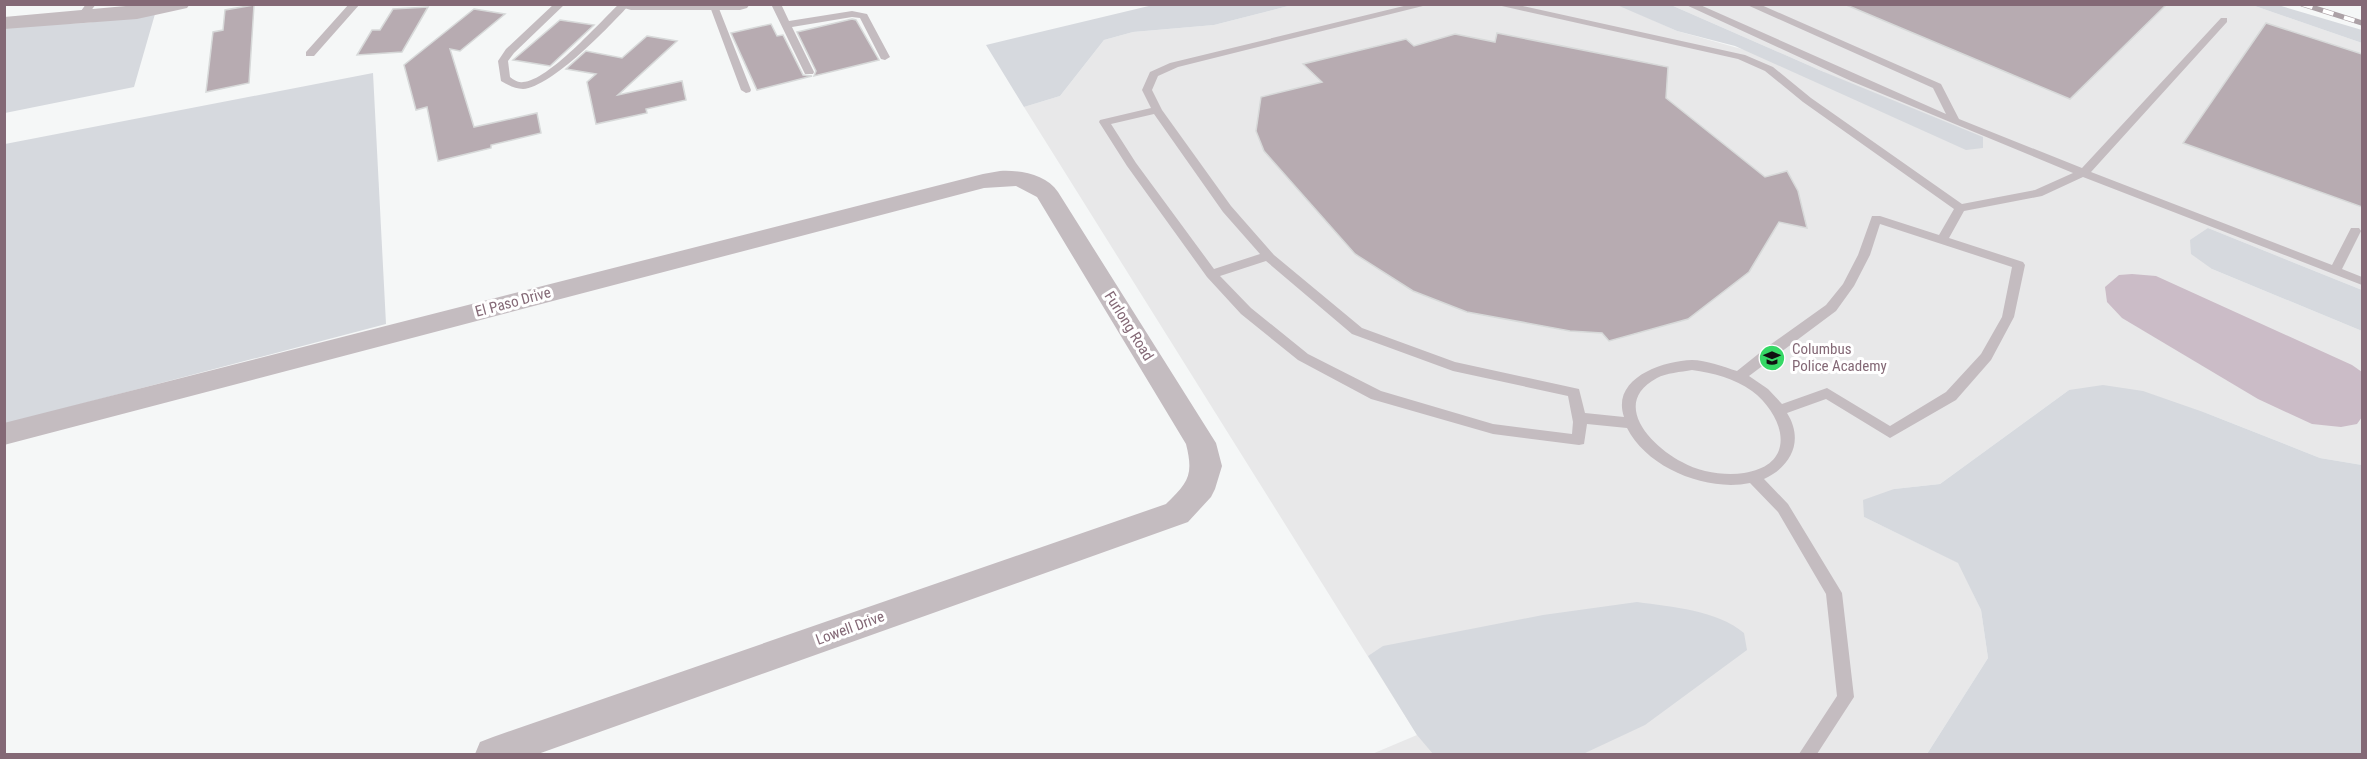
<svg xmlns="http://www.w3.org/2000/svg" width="2367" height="759" viewBox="0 0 2367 759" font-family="'Roboto Condensed',sans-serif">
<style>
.built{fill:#e8e8e9}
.green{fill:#d6d9de}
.water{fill:#cbbcc7}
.building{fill:#b7abb1;stroke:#d7d9d9;stroke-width:1.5}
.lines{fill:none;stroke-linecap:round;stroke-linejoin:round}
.lane{fill:#c4bcc0;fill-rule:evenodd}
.street{fill:#c4bcc0;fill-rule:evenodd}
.rail-casing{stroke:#aca1a6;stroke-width:5}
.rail{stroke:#fff;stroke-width:4;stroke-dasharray:11;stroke-linecap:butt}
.labels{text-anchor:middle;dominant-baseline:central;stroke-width:6;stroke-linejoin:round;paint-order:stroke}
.street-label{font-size:15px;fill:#846976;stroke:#fff}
.poi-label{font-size:15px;fill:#846976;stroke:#fff;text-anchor:start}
</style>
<rect width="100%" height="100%" fill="#f5f7f7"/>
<!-- built -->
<path class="built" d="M1617 4 1677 31 1824 72 1671 5H2252L2362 43V290L2208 228 2212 269 2362 331V465L2320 458 2206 413 2069 390 1940 484 1894 489 1864 517 1959 563 1981 610 1988 658 1927 754H1372L1417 735 1024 107 1060 96 1104 40 1133 32 1214 25 1292 5Z"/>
<!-- green -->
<path class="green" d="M1153 5H1292L1214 25 1133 32 1104 40 1060 96 1024 107 986 45Z
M1617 5H1671L1824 72 1983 137V148L1966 150 1735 46 1677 31Z
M2252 5H2278L2362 30V43Z
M155 14 134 87 5 113 4 26 85 23Z
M373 73 386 324 5 424V144Z
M2208 228 2362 290V331L2212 269 2191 254 2190 240Z
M2103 385 2143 391 2206 413 2320 458 2362 465V754H1927L1988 658 1981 610 1958 563 1864 517 1863 500 1894 489 1940 484 2069 390Z
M1637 602C1672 607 1717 610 1744 633L1747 650 1645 725 1583 754H1433L1417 735 1368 656 1383 646 1543 615Z"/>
<!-- water -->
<path class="water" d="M2132 274 2156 276 2352 365 2362 372V417L2357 424 2341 427 2312 424 2258 399 2122 318 2107 302 2105 287 2119 275Z"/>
<!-- building -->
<path class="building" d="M1844 4H2167L2070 99Z
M254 5 249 83 206 92 213 32 223 30 225 10Z
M428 7 402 52 357 55 372 30H380L393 9Z
M474 9 505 14 460 51 450 49 474 127 537 113 541 133 491 145V148L438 161 427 107 416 110 404 65Z
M852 19 856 20 879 60 814 76 816 71 797 32Z
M560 20 594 25 550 66 513 60Z
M2266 23 2362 54V207L2183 143Z
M771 24 777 36 783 35 803 75 812 76 757 90 731 33Z
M1497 33 1668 67 1666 98 1765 177 1787 171 1798 191 1807 228 1779 222 1749 272 1688 319 1609 341 1602 333 1570 331 1467 312 1413 291 1355 254 1264 151 1256 131 1261 97 1322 82 1303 64 1406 39 1414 46 1455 34 1495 42Z
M647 36 677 41 618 95 682 81 686 100 646 109 647 113 596 124 587 82 596 74 566 69 586 51 622 58Z"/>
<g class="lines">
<!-- lane -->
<path class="lane" d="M86 4H96L84 20H78L76 18Z
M349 4H360L314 56H306V52Z
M554 4H565L514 53 508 61 510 77C514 80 518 83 523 82 548 81 600 22 619 4H630C610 26 552 87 523 89 515 89 508 85 501 81L498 61 506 49Z
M709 4 718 6 751 90 750 92 746 93 741 90Z
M771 4H781L789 21 852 11 867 14 890 57 885 60 881 59 860 18 852 17 792 27 814 72 813 74H805Z
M1412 4H1431L1178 67 1158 76 1152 90 1162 110 1231 206 1274 255 1362 328 1455 362 1579 389 1585 413 1624 417C1611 379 1661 361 1692 360 1706 360 1724 367 1737 371L1767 347 1826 305 1843 284 1858 255 1872 216H1880L1939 235 1954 209 1803 102 1765 71 1738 59 1493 4H1514L1745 55 1773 67 1811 98 1962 204 2035 190 2073 173 1851 81 1684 4H1698L1946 114 1933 88 1745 4H1759L1941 84 1959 119 2082 168 2221 18H2227V22L2091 172 2332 265 2351 228H2359L2361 231 2342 269 2362 277V285L2083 177 2042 196 1964 211 1949 238 2023 262 2025 265 2014 317 1991 360 1956 400 1890 438 1826 399 1787 413C1804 440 1792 466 1764 479L1788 504 1842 593 1854 697 1817 754H1799L1837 696 1826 594 1778 512 1750 483C1707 492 1647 468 1627 428L1587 424 1584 444 1579 445 1493 434 1371 399 1298 360 1241 314 1207 277 1127 166 1099 122 1100 120 1151 108 1142 90 1150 72 1170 63ZM1154 114 1223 212 1260 254 1214 269 1136 163 1111 124ZM1880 224 2012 267 2002 317 1981 354 1946 392 1890 426 1827 388 1782 404 1768 389 1749 376 1836 311 1854 286 1870 255ZM1266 261 1352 334 1453 371 1568 396 1573 422 1572 434 1493 424 1381 391 1308 354 1251 308 1220 276ZM1692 370C1713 373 1734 378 1752 391 1785 416 1798 465 1744 473 1725 476 1699 472 1682 462 1651 446 1610 403 1657 378 1666 373 1681 372 1692 370Z"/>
<!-- street -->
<path class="street" d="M148 4H190L187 8 137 19 4 29V17Z
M621 4H750L747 8 740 10H631L624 8Z
M1000 171C1020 170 1046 174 1058 192L1216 443 1222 466 1215 489 1211 497 1188 522 538 754H475L480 742 493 737 1166 504C1188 482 1194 476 1186 444L1037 197 1016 186 984 188 4 445V423L983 174Z"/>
<!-- rail casing -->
<g class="rail-casing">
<path id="rail" d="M2302 4 2362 23"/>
</g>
<!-- rail -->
<use href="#rail" class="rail"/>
</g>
<!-- icons -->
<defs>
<g id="school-disc" transform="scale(1.35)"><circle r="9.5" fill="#35d865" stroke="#fff"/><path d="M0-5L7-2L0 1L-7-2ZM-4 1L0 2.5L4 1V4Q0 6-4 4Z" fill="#111"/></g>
</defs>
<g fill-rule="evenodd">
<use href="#school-disc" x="1772" y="358"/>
</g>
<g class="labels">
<!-- street labels -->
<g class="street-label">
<text transform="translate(513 302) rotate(-15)">El Paso Drive</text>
<text transform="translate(1129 326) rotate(58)">Furlong Road</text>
<text transform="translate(850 628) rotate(-20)">Lowell Drive</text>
</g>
<!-- poi labels -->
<g class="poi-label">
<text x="1792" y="349">Columbus<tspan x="1792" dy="17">Police Academy</tspan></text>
</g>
</g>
<!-- border -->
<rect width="2367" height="759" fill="none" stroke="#846976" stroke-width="12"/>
</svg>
